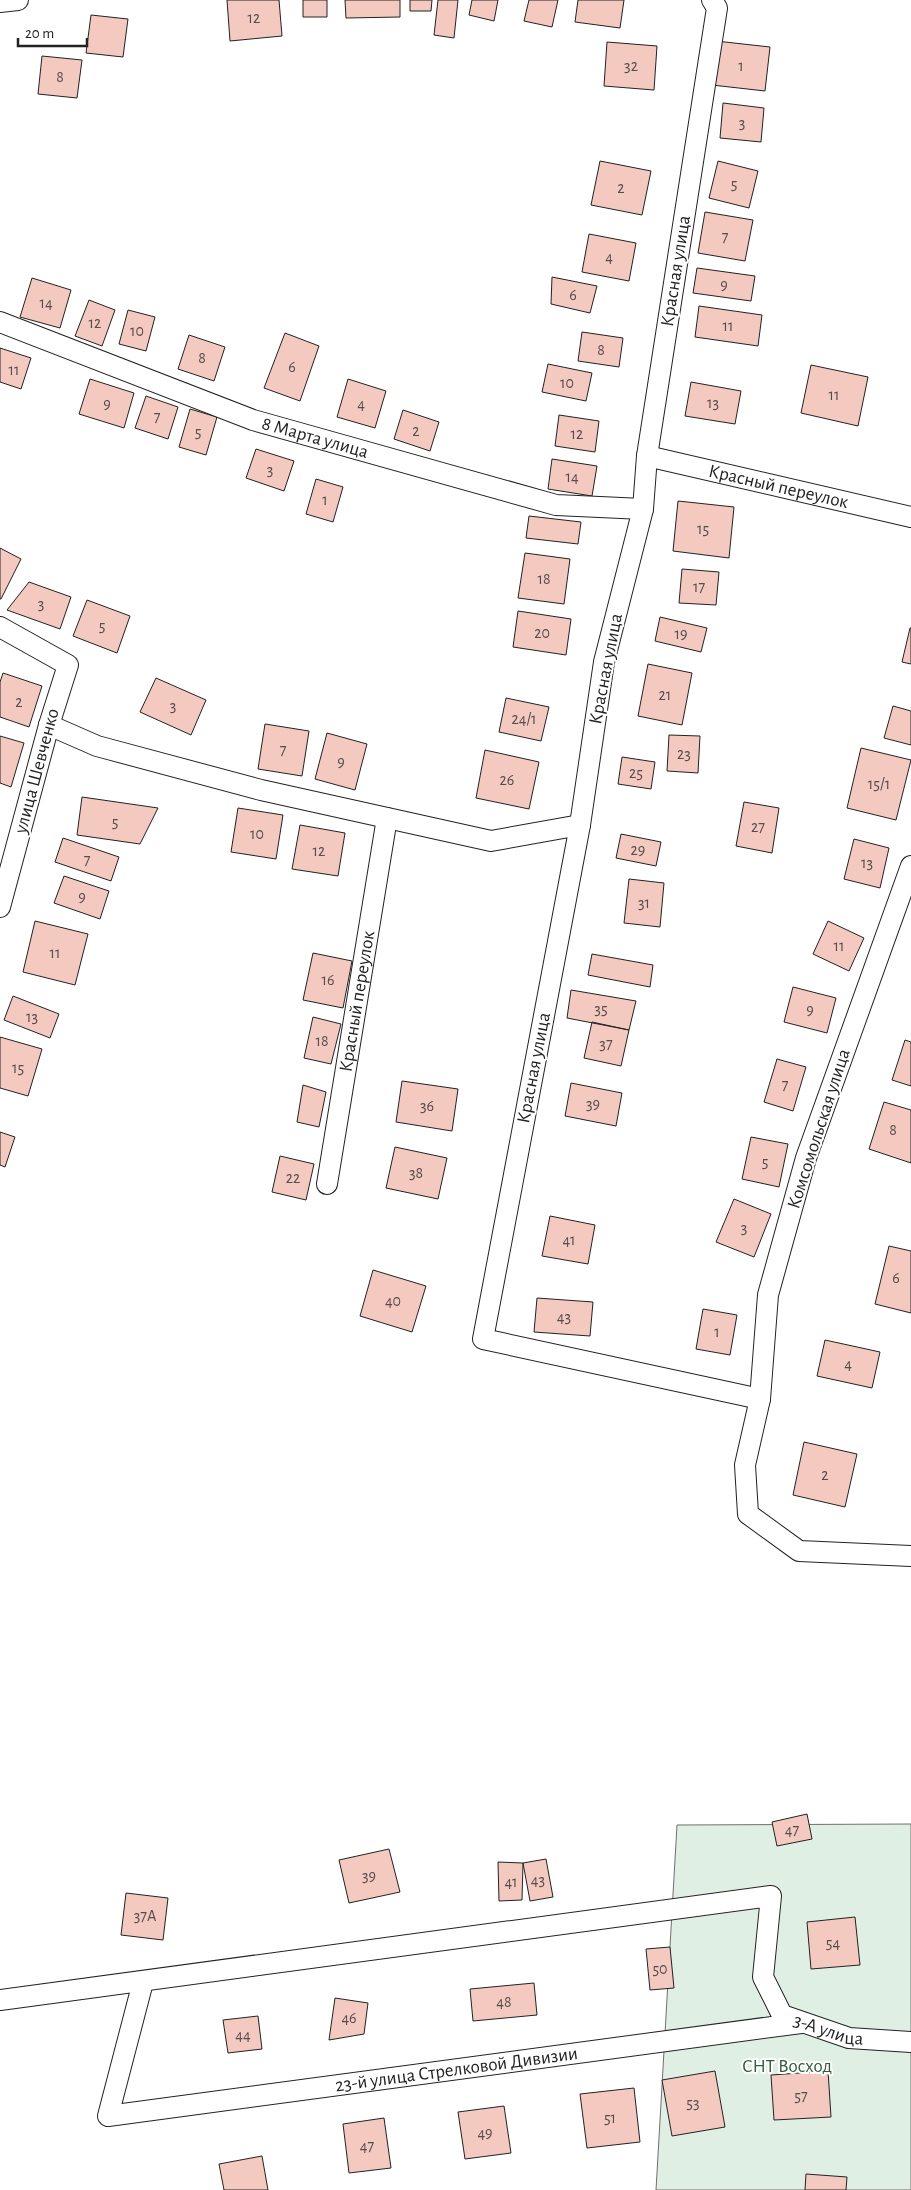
<svg xmlns="http://www.w3.org/2000/svg" width="911" height="2190" viewBox="0 0 911 2190" font-family="'Alegreya Sans',sans-serif">
<style>
.green{fill:#e0efe3;stroke:#6f6f6f}
.building{fill:#f3c9c0;stroke:#222}
.lines{fill:none;stroke-linecap:round;stroke-linejoin:round}
.street-casing{stroke:#222;stroke-width:22}
.street{stroke:#fff;stroke-width:20}
.labels{text-anchor:middle;dominant-baseline:central;stroke-width:4;stroke-linejoin:round;paint-order:stroke}
.number-label{font-size:16px;fill:#564c4a}
.street-label{font-size:19px;fill:#222;stroke:#fff}
.park-label{font-size:19px;fill:#2f5e38;stroke:#fff}
</style>
<rect width="100%" height="100%" fill="#fff"/>
<!-- green -->
<path class="green" d="M911 1824V2190H656L677 1825Z"/>
<!-- building -->
<path class="building" d="M227 0H279L282 36 230 41Z
M303 0H327V17H303Z
M345 0H400V17L346 18Z
M410 0H432L431 11H410Z
M438 0H458L454 38 434 35Z
M472 0H498L494 21 469 15Z
M529 0H558L552 27 524 21Z
M578 0H624L620 28 575 22Z
M91 15 128 19 123 57 86 53Z
M716 41 770 47 765 91 712 85Z
M607 42 657 46 654 90 604 86Z
M42 56 82 60 77 98 38 94Z
M723 103 764 108 761 142 720 138Z
M600 161 651 171 642 215 591 205Z
M718 161 758 171 749 208 709 198Z
M705 212 753 220 745 261 698 253Z
M589 234 636 243 629 281 582 272Z
M697 268 755 276 751 301 693 293Z
M552 277 597 286 590 313 551 304Z
M32 278 71 290 60 328 20 317Z
M89 300 115 310 102 346 75 336Z
M699 306 762 315 758 346 695 337Z
M128 310 155 317 146 351 119 344Z
M582 332 623 338 619 367 578 361Z
M285 333 319 346 300 401 264 388Z
M189 335 225 347 214 381 178 369Z
M0 348 31 358 21 389 0 382Z
M548 364 592 373 586 401 542 392Z
M811 365 868 377 858 426 801 413Z
M90 379 134 393 124 428 79 414Z
M348 379 386 391 375 428 337 417Z
M691 382 741 391 735 424 685 416Z
M146 396 178 407 168 439 135 428Z
M190 409 217 417 206 455 179 447Z
M403 410 439 422 430 451 394 439Z
M559 415 599 421 595 452 555 446Z
M256 449 294 461 284 491 246 478Z
M552 459 597 466 592 496 548 489Z
M316 479 343 487 333 522 306 514Z
M678 501 734 507 729 558 673 551Z
M529 516 581 522 578 544 526 538Z
M0 548 21 559 1 599H0Z
M525 553 570 559 564 604 518 598Z
M682 569 719 572 716 605 679 603Z
M29 582 71 597 60 629 7 610Z
M87 600 130 616 117 653 73 636Z
M518 611 571 619 566 655 513 647Z
M660 617 707 628 701 652 655 641Z
M910 628H911V664L902 662Z
M648 664 692 673 682 725 638 716Z
M3 673 42 686 29 727 0 717V682Z
M156 678 206 700 191 735 140 712Z
M506 698 549 707 541 741 499 732Z
M893 706 911 711V745L884 738Z
M265 724 309 731 302 776 258 769Z
M327 733 367 744 355 790 315 779Z
M669 735 700 736 698 773 667 771Z
M0 736 24 743 11 787 0 783Z
M861 748 911 760 896 820 847 808Z
M485 750 539 762 529 809 476 798Z
M622 757 655 762 651 789 618 784Z
M82 797 158 808 140 844 77 835Z
M744 802 779 808 772 853 736 846Z
M238 808 283 815 276 859 231 852Z
M300 825 345 833 338 876 292 869Z
M621 834 661 842 656 866 616 858Z
M63 838 119 857 111 881 55 862Z
M854 839 889 848 880 888 844 879Z
M64 876 109 891 100 919 54 903Z
M629 879 664 883 660 927 624 923Z
M35 921 88 934 75 985 23 972Z
M828 921 864 938 849 971 813 954Z
M313 953 352 961 343 1008 303 1000Z
M592 954 653 965 650 987 588 975Z
M793 987 836 998 827 1033 784 1022Z
M571 990 636 1001 629 1030 567 1018Z
M13 996 59 1014 50 1038 4 1020Z
M313 1017 341 1024 331 1064 304 1058Z
M592 1022 629 1030 621 1066 584 1058Z
M0 1037 42 1049 28 1096 0 1088Z
M905 1040 911 1042V1086L892 1080Z
M777 1059 806 1067 793 1111 764 1102Z
M402 1081 458 1089 452 1131 396 1122Z
M571 1083 622 1093 616 1126 565 1116Z
M303 1085 326 1092 319 1127 297 1122Z
M884 1102 911 1110V1163L869 1149Z
M0 1132 15 1137 5 1167 0 1165Z
M751 1137 788 1144 779 1187 742 1179Z
M395 1147 447 1158 438 1199 386 1188Z
M280 1156 314 1164 306 1200 272 1192Z
M734 1199 771 1214 754 1257 716 1242Z
M550 1216 595 1225 588 1264 542 1256Z
M889 1246 911 1251V1313L875 1304Z
M373 1270 426 1286 412 1332 360 1316Z
M537 1298 593 1302 590 1336 534 1332Z
M703 1309 737 1315 730 1355 696 1349Z
M825 1340 880 1352 872 1388 817 1376Z
M804 1442 857 1454 845 1507 793 1495Z
M807 1814 812 1839 777 1846 772 1822Z
M389 1849 400 1892 349 1903 339 1860Z
M546 1859 553 1897 530 1901 523 1863Z
M498 1862 523 1863 522 1900 499 1901Z
M126 1893 168 1898 163 1940 121 1935Z
M855 1917 860 1965 811 1969 807 1922Z
M670 1947 674 1988 650 1990 646 1949Z
M534 1983 537 2015 473 2021 470 1989Z
M335 1998 368 2003 364 2034 329 2040Z
M258 2016 262 2049 228 2053 223 2020Z
M715 2071 725 2127 672 2136 662 2080Z
M828 2071 831 2117 774 2120 771 2075Z
M634 2088 640 2142 587 2148 580 2094Z
M504 2106 511 2153 465 2159 458 2112Z
M384 2118 391 2168 349 2173 343 2124Z
M262 2156 268 2190H224L219 2164Z
M806 2174 847 2177 846 2190H805Z"/>
<g class="lines">
<!-- street casing -->
<g class="street-casing">
<g id="street">
<path d="M712 0 717 8 647 456 643 509 604 662 580 825 483 1339 760 1399"/>
<path d="M0 2 18 0"/>
<path id="s1" d="M0 322 253 420 556 505 643 509"/>
<path id="s2" d="M647 456 911 517"/>
<path d="M0 627 68 665 49 725 0 907"/>
<path d="M49 725 97 746 261 790 491 841 580 825"/>
<path d="M911 866 806 1158 768 1295 760 1399 745 1465 748 1514 799 1551 911 1556"/>
<path id="s3" d="M327 1184 387 818"/>
<path id="s4" d="M143 1982 108 2116 801 2023"/>
<path id="s5" d="M0 2000 771 1896 763 1977 782 2015 849 2038 911 2042"/>
</g>
</g>
<!-- street -->
<use href="#street" class="street"/>
</g>
<g class="labels">
<!-- number labels -->
<g class="number-label">
<text x="254" y="18">12</text>
<text x="631" y="66">32</text>
<text x="741" y="66">1</text>
<text x="60" y="77">8</text>
<text x="742" y="123">3</text>
<text x="734" y="184">5</text>
<text x="621" y="188">2</text>
<text x="725" y="237">7</text>
<text x="609" y="257">4</text>
<text x="724" y="285">9</text>
<text x="573" y="295">6</text>
<text x="46" y="303">14</text>
<text x="95" y="323">12</text>
<text x="728" y="326">11</text>
<text x="137" y="331">10</text>
<text x="601" y="350">8</text>
<text x="202" y="358">8</text>
<text x="292" y="367">6</text>
<text x="14" y="370">11</text>
<text x="567" y="383">10</text>
<text x="834" y="395">11</text>
<text x="713" y="403">13</text>
<text x="107" y="404">9</text>
<text x="361" y="404">4</text>
<text x="157" y="417">7</text>
<text x="416" y="431">2</text>
<text x="198" y="432">5</text>
<text x="577" y="434">12</text>
<text x="270" y="470">3</text>
<text x="572" y="477">14</text>
<text x="325" y="500">1</text>
<text x="703" y="529">15</text>
<text x="544" y="579">18</text>
<text x="699" y="587">17</text>
<text x="41" y="604">3</text>
<text x="102" y="626">5</text>
<text x="542" y="633">20</text>
<text x="681" y="634">19</text>
<text x="665" y="695">21</text>
<text x="19" y="702">2</text>
<text x="173" y="706">3</text>
<text x="524" y="719">24/1</text>
<text x="283" y="750">7</text>
<text x="684" y="754">23</text>
<text x="341" y="762">9</text>
<text x="636" y="773">25</text>
<text x="507" y="780">26</text>
<text x="879" y="784">15/1</text>
<text x="115" y="822">5</text>
<text x="758" y="827">27</text>
<text x="257" y="834">10</text>
<text x="638" y="850">29</text>
<text x="319" y="851">12</text>
<text x="87" y="860">7</text>
<text x="867" y="863">13</text>
<text x="82" y="897">9</text>
<text x="644" y="903">31</text>
<text x="839" y="946">11</text>
<text x="55" y="953">11</text>
<text x="328" y="980">16</text>
<text x="601" y="1009">35</text>
<text x="810" y="1010">9</text>
<text x="32" y="1017">13</text>
<text x="322" y="1041">18</text>
<text x="606" y="1044">37</text>
<text x="18" y="1068">15</text>
<text x="785" y="1085">7</text>
<text x="593" y="1104">39</text>
<text x="427" y="1106">36</text>
<text x="893" y="1130">8</text>
<text x="765" y="1162">5</text>
<text x="416" y="1173">38</text>
<text x="293" y="1178">22</text>
<text x="744" y="1228">3</text>
<text x="569" y="1240">41</text>
<text x="896" y="1278">6</text>
<text x="393" y="1301">40</text>
<text x="564" y="1317">43</text>
<text x="717" y="1332">1</text>
<text x="848" y="1364">4</text>
<text x="825" y="1475">2</text>
<text x="792" y="1830">47</text>
<text x="369" y="1876">39</text>
<text x="538" y="1880">43</text>
<text x="511" y="1882">41</text>
<text x="145" y="1916">37А</text>
<text x="833" y="1943">54</text>
<text x="660" y="1969">50</text>
<text x="504" y="2002">48</text>
<text x="349" y="2018">46</text>
<text x="243" y="2035">44</text>
<text x="801" y="2096">57</text>
<text x="693" y="2103">53</text>
<text x="610" y="2118">51</text>
<text x="485" y="2133">49</text>
<text x="367" y="2146">47</text>
</g>
<!-- street labels -->
<g class="street-label">
<text transform="translate(676 271) rotate(-81)">Красная улица</text>
<text stroke="none"><textPath href="#s1" startOffset="336">8 Марта улица</textPath></text>
<text stroke="none"><textPath href="#s2" startOffset="135">Красный переулок</textPath></text>
<text transform="translate(606 669) rotate(-79)">Красная улица</text>
<text transform="translate(37 771) rotate(-75)">улица Шевченко</text>
<text stroke="none"><textPath href="#s3" startOffset="185">Красный переулок</textPath></text>
<text transform="translate(534 1068) rotate(-79)">Красная улица</text>
<text transform="translate(819 1129) rotate(-72)">Комсомольская улица</text>
<text stroke="none"><textPath href="#s5" startOffset="951">3-А улица</textPath></text>
<text stroke="none"><textPath href="#s4" startOffset="490">23-й улица Стрелковой Дивизии</textPath></text>
</g>
<!-- park labels -->
<g class="park-label">
<text x="787" y="2066">СНТ Восход</text>
</g>
</g>
<!-- scale -->
<path d="M18 38v8h69v-8" fill="none" stroke="#222222" stroke-width="2.5"/>
<text x="25" y="38" font-size="15" fill="#222222" stroke="#ffffff" stroke-width="4" paint-order="stroke">20 m</text>
</svg>
